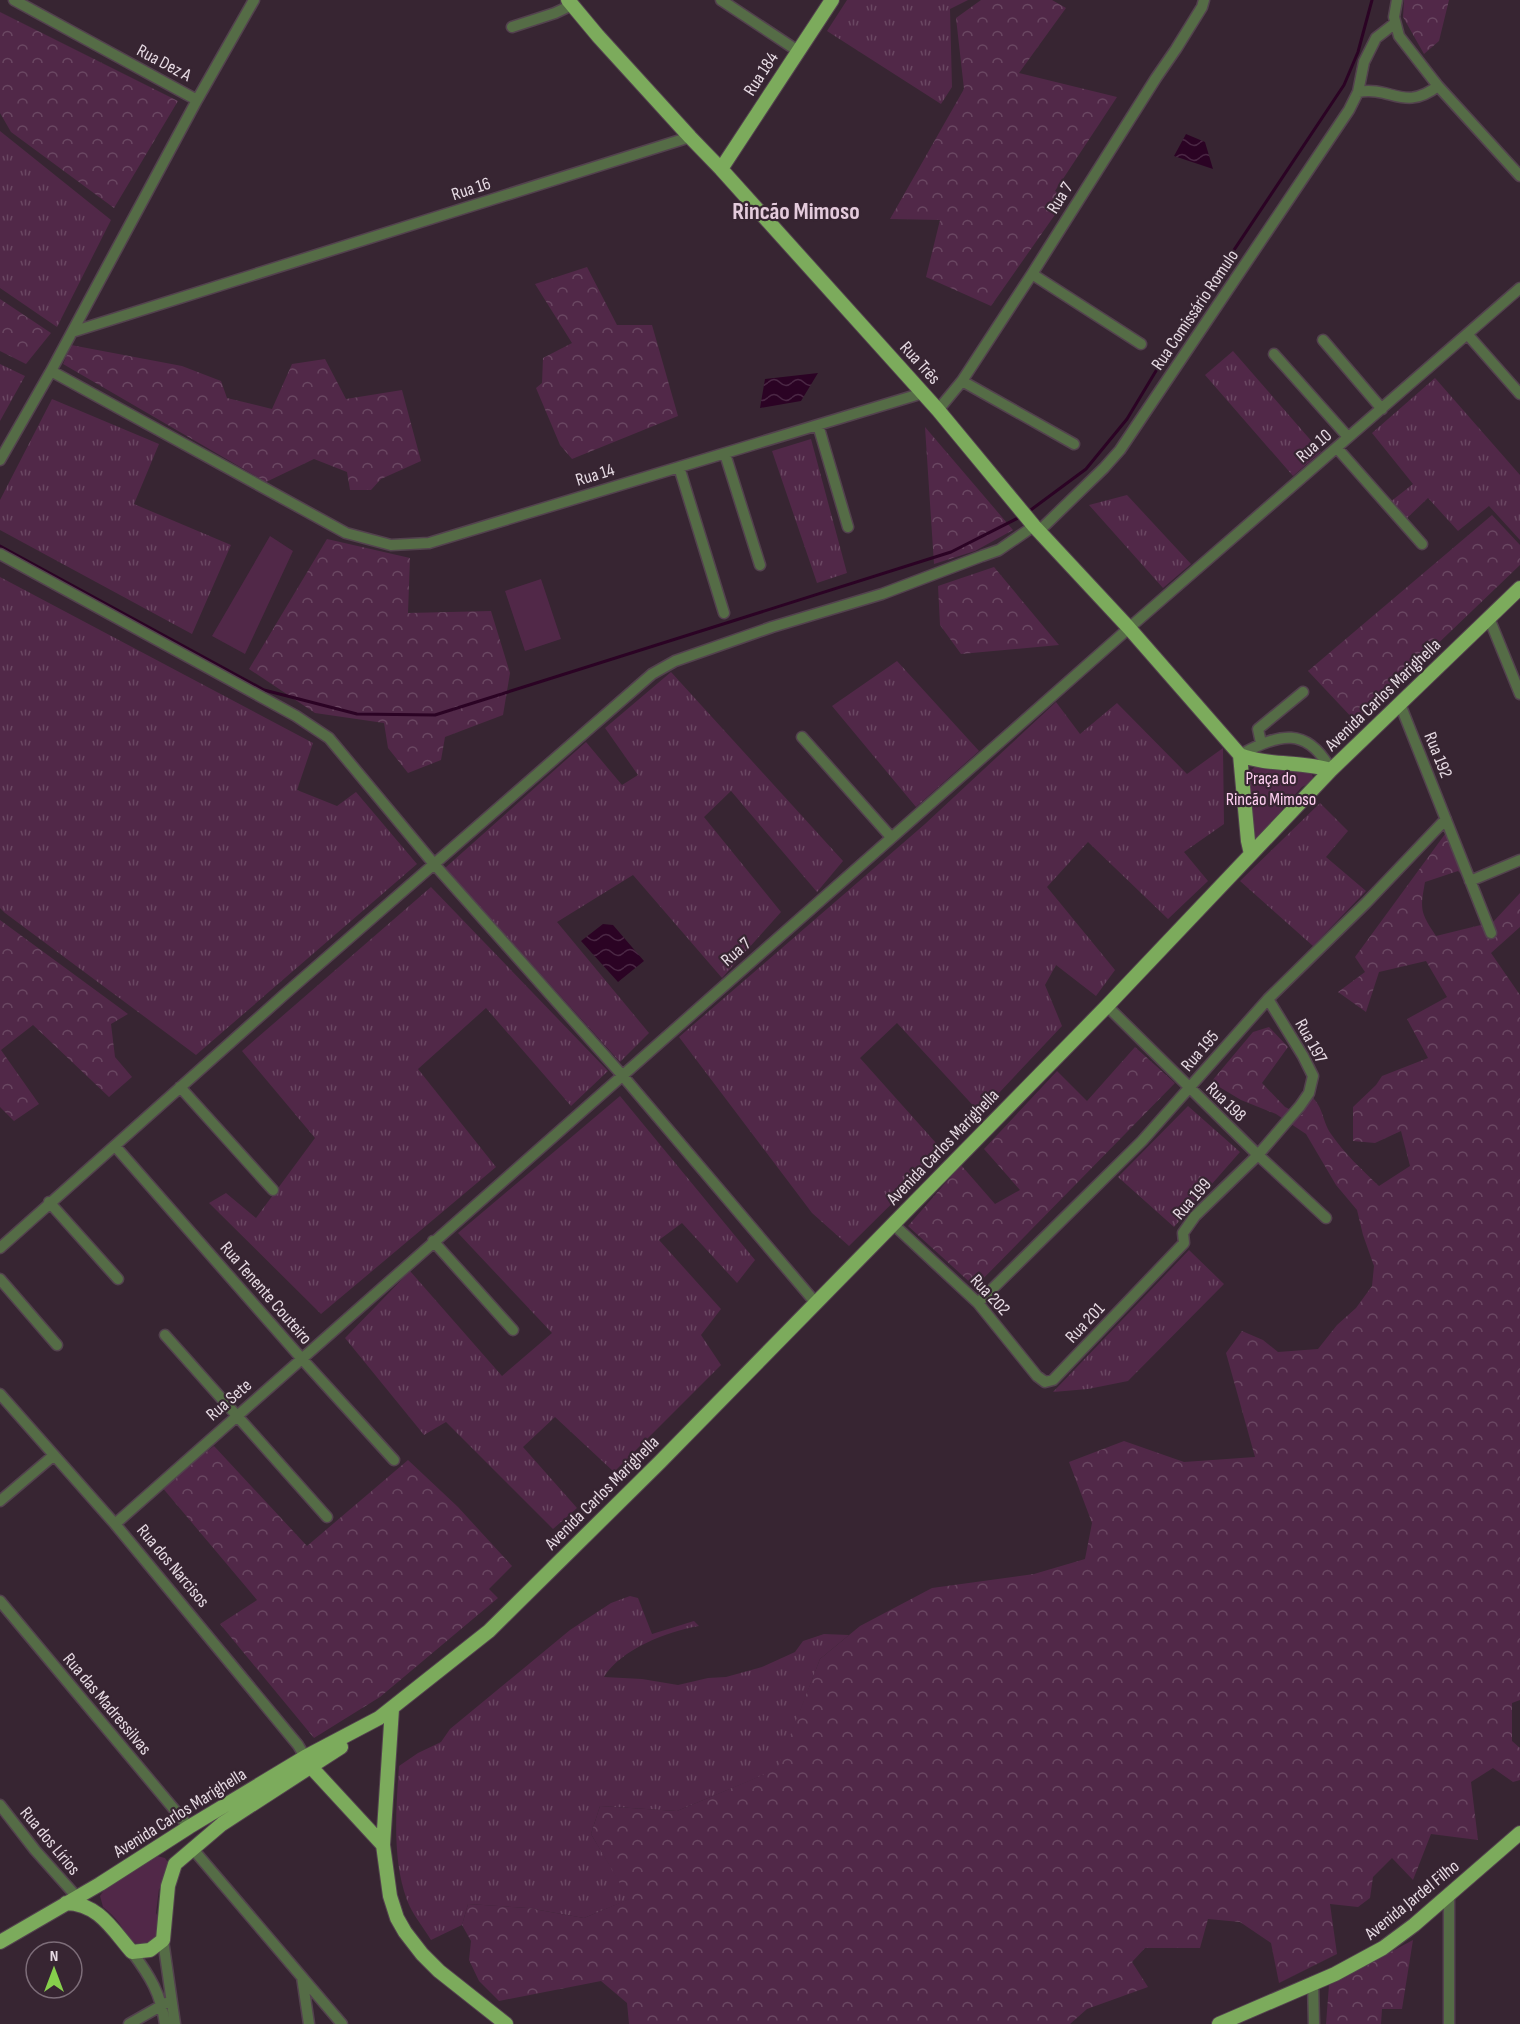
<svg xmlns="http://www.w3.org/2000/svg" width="1520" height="2024" viewBox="0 0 1520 2024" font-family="'Sofia Sans Condensed',sans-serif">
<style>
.grass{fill:url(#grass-tufts)}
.forest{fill:url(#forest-crowns)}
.park{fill:#512848}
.water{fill:url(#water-waves)}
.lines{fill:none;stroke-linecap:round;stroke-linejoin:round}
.stream{stroke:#2b0324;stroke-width:3}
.minor-casing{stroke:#53424e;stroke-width:13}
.major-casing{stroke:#53424e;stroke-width:16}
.minor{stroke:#556c46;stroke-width:10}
.major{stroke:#7cab5c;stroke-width:14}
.labels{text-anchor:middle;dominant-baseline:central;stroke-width:4.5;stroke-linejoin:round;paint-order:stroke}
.street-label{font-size:18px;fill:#e6dae3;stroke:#372532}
.park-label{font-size:18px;fill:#ffd0f1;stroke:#372532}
.district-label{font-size:24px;font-weight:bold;fill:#e4cbdc;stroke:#372532}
</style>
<defs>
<pattern id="grass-tufts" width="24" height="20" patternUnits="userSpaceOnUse" patternTransform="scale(1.5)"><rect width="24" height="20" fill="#512848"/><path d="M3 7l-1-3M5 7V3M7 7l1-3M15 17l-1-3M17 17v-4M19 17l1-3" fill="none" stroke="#6a4762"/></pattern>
<pattern id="forest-crowns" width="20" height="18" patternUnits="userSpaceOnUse" patternTransform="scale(1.5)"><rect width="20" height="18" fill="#512848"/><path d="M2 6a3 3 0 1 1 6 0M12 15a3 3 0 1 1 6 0" fill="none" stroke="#6a4762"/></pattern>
<pattern id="water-waves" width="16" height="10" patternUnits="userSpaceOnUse" patternTransform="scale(1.5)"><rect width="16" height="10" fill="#2b0324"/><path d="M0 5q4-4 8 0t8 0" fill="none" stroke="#4a2744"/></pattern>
</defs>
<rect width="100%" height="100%" fill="#372532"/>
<!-- grass -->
<path class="grass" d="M847 0H968L950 9 952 87 941 104 827 31Z
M0 131 111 220 57 327 0 288Z
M1233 351 1321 452 1293 476 1205 375Z
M0 364 25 376 0 421Z
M1435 378 1520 475V540L1489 506 1458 531 1428 498 1406 519 1390 502 1413 484 1372 433Z
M52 399 159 444 134 504 231 545 192 634 0 530V500Z
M811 439 847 573 817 583 772 451Z
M1127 495 1191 564 1163 588 1089 505Z
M0 577 313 743 297 790 337 806 356 792 417 864 196 1055 5 913 0 908Z
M897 661 979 751 916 807 832 706Z
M671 672 843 861 817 892 731 791 704 817 781 912 722 978 633 875 557 922 649 1033 620 1062 445 868 586 742 622 785 638 775 605 728Z
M1056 702 1080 734 1117 703 1187 774 1223 748 1224 824 1184 852 1208 881 1168 919 1088 842 1047 887 1115 970 1096 996 1056 965 1045 985 1062 1026 980 1113 897 1023 860 1058 944 1152 849 1246 812 1213 679 1037 925 824Z
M1320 803 1348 831 1326 857 1366 891 1313 946 1240 881Z
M431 887 608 1071 571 1106 486 1008 418 1069 496 1167 321 1314 209 1203 226 1193 256 1218 315 1138 242 1051Z
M620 1096 755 1260 737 1283 682 1223 659 1240 721 1309 701 1335 721 1365 614 1472 555 1417 523 1447 577 1508 553 1529 446 1422 424 1435 345 1338 410 1271 502 1376 552 1333 458 1233Z
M1188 1106 1240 1152 1174 1227 1118 1177Z
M1189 1250 1224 1284 1128 1381 1088 1389 1053 1392Z
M630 1596 638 1598 652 1634 694 1621 699 1626C668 1631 621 1649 604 1677L642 1679 678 1685 708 1678 726 1677 762 1667 795 1652 803 1641 824 1634 849 1635 820 1659 778 1769 677 1811 600 1806 591 1834 630 1899 584 1918 528 1908 468 1904 462 1925 431 1940C424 1928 412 1914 407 1900 392 1860 396 1809 399 1766L418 1753 441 1742 450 1729 570 1630 611 1603Z"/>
<!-- forest -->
<path class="forest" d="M981 0H1052L1066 8 1019 73 1117 97 1055 191 1066 199 991 306 926 277 940 220 890 219 964 89 956 18Z
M1404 0H1449L1439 41 1424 54 1403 17Z
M0 12 178 101 114 208 11 132 0 113Z
M587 267 617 325H652L678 416 572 459 560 445 536 388 542 383 543 358 572 343 535 284Z
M0 299 51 333 26 364 0 351Z
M71 345 182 366 221 381 227 398 272 409 292 364 325 359 346 399 402 390 421 461 381 479 371 490H350L347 472 314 459 266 482 63 364Z
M925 427 1013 530 975 551 934 564Z
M1492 515 1520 545V565L1356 722 1308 671Z
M327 539 410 558 408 613 491 611 510 673 503 715 445 737 441 760 408 773 388 748 384 723 315 713 249 669Z
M994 567 1059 645 961 654 940 625 938 586Z
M1448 830 1466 864 1462 875 1458 871 1425 882C1420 910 1420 912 1436 936L1493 922 1520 893V927L1491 953 1520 995V1700L1512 1703V1741L1520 1748V1780L1513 1782 1493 1768 1471 1782 1478 1840 1431 1834 1413 1880 1392 1858 1373 1877 1370 1898 1358 1907 1330 1904 1337 1954 1279 1983 1271 1943 1240 1922 1208 1919 1200 1948H1145L1132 1962 1148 1987 1087 2009 1070 2024H629L627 2003 601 1981 499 2001 479 1981 469 1960 471 1941 462 1925 468 1904 528 1908 584 1918 629 1899 591 1834 600 1806 677 1811 777 1769 820 1659 860 1626 932 1588 1034 1574 1085 1559 1092 1523 1069 1462 1124 1441 1184 1462 1255 1457 1226 1353 1242 1331 1263 1340 1278 1352 1318 1349 1337 1325 1356 1308 1372 1286 1374 1266 1363 1235 1357 1210 1336 1185 1306 1134 1276 1114 1241 1100 1211 1082 1253 1032 1269 1027 1288 1047 1262 1083 1285 1107 1302 1115 1308 1094C1324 1105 1321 1119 1331 1134 1345 1154 1361 1169 1379 1186L1410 1166 1401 1131 1375 1143 1353 1141V1107L1376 1085 1382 1076 1428 1058 1407 1019 1447 997 1426 961 1379 972 1366 1012 1338 992 1365 972 1355 957Z
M0 920 128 1014 111 1024 115 1057 132 1077 109 1097 33 1025 1 1050 39 1104 14 1121 0 1107Z
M1135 1047 1175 1083 975 1287 908 1226 961 1165 995 1204 1020 1190 984 1149 1057 1071 1087 1101Z
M214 1446 307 1546 408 1460 458 1507 512 1566 489 1589 498 1598 380 1697 314 1738 220 1624 257 1600 161 1486Z
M1413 1940 1402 2009H1382L1381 2024H1326L1329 1985Z"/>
<!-- park -->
<path class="park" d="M270 536 293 551 245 654 212 636Z
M541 579 561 639 525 651 505 591Z
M1256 766 1311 772 1313 777 1312 782 1302 787 1283 807 1279 818 1258 840 1253 837 1248 773Z
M157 1856 165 1858 169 1864 165 1884 159 1889 156 1913 160 1921 157 1936C147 1945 138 1946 127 1939 125 1927 112 1914 103 1907L100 1896 104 1890Z"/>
<!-- water -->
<path class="water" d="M1186 134 1205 142 1213 169 1174 156Z
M818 373 801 401 760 408 765 379Z
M603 924 613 925 644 961 618 982 581 941Z"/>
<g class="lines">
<!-- stream -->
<path class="stream" d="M1028 512 1086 469 1127 419 1180 331 1344 85 1358 52 1372 0
M0 546 264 690 357 714 435 715 951 552 1020 517"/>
<!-- minor casing -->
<g class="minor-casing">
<path id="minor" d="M14 0 197 100
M721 0 798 51
M1397 0 1394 17 1399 36 1438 86 1520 176
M512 27 555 13 572 5
M1358 92 1364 62 1376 38 1394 24
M1032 274 1141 344
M72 332 690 137
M1468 335 1520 394
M1323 340 1382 409
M1274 354 1348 437
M51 371 346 533 391 545 429 543 923 393
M962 381 1074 444
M938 410 962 381 1032 274 1156 78 1176 49 1202 7 1204 0
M818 425 848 527
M1337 448 1422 544
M725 454 760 565
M0 460 51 371 197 100 254 0
M679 467 724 613
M1039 531 1104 468 1120 450 1349 110 1358 92C1392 86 1404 112 1438 86
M0 554 296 716 329 738 434 864 622 1075 815 1302
M1489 618 1520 694
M1400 704 1491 933
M802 737 891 837
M1261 743 1258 729 1303 692
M1240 755C1279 733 1307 726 1331 770
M1470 881 1520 860
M1107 1006 1258 1155 1326 1218
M180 1087 273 1190
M115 1146 302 1359 394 1460
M49 1202 118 1279
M893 1224 978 1303 1037 1376 1045 1382 1053 1380 1184 1243 1183 1233 1195 1216 1258 1155 1300 1106 1309 1093 1313 1076 1303 1056 1268 999
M433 1241 513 1330
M0 1248 285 994 652 674 675 661 772 627 882 594 982 556 999 550 1034 526
M0 1279 57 1345
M978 1303 1142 1141 1268 999 1366 903 1446 819
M165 1335 327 1517
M0 1394 115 1524 298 1745 305 1757
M0 1501 53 1456
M115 1524 1129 628 1520 288
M0 1601 189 1827
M0 1805 35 1850 76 1896
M192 1848 342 2024
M1449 1893V2024
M163 1940 175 2024
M132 1952C150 1976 161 1994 165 2024
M302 1977 309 2024
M1313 1982 1314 2024
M129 2024 166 2003"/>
</g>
<!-- major casing -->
<g class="major-casing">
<path id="major" d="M568 0 598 36 690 137 721 169 938 410 1034 526 1129 628 1240 755C1269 766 1301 761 1331 770
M721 169 832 0
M1240 755 1248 841 1251 854
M392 1709 383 1845 390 1896 397 1918 405 1932 422 1954 439 1971 506 2024
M307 1760 311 1767 383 1845
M66 1903C99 1904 112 1929 132 1952L150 1950 163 1940 168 1886 175 1864 222 1824 341 1747
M0 1942 100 1884 189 1827 305 1757 379 1718 489 1631 660 1462 1107 1006 1331 770 1520 588
M1219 2024 1335 1974 1383 1948 1414 1925 1520 1833"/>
</g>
<!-- minor -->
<use href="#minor" class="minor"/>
<!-- major -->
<use href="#major" class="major"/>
</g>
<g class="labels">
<!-- street labels -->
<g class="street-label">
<text transform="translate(164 63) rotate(28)">Rua Dez A</text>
<text transform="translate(761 74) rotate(-57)">Rua 184</text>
<text transform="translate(471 189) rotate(-18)">Rua 16</text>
<text transform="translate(1060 198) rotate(-58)">Rua 7</text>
<text transform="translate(1195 310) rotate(-56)">Rua Comissário Romulo</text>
<text transform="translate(920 363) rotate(48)">Rua Três</text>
<text transform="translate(1314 446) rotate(-41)">Rua 10</text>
<text transform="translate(595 475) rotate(-17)">Rua 14</text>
<text transform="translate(1383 695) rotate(-44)">Avenida Carlos Marighella</text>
<text transform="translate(1438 755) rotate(68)">Rua 192</text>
<text transform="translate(736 952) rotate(-41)">Rua 7</text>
<text transform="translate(1311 1041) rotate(61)">Rua 197</text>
<text transform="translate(1200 1051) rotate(-49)">Rua 195</text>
<text transform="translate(1226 1102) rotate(44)">Rua 198</text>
<text transform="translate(943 1147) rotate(-46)">Avenida Carlos Marighella</text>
<text transform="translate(1192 1199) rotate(-49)">Rua 199</text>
<text transform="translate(266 1293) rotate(49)">Rua Tenente Couteiro</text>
<text transform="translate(990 1295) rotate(47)">Rua 202</text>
<text transform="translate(1085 1323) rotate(-47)">Rua 201</text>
<text transform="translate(229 1400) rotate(-41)">Rua Sete</text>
<text transform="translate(602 1493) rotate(-45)">Avenida Carlos Marighella</text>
<text transform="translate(173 1566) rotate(50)">Rua dos Narcisos</text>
<text transform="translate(107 1704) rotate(50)">Rua das Madressilvas</text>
<text transform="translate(180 1813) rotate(-32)">Avenida Carlos Marighella</text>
<text transform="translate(50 1841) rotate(50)">Rua dos Lírios</text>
<text transform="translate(1412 1900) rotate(-39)">Avenida Jardel Filho</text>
</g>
<!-- park labels -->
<g class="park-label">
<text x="1271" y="778">Praça do<tspan x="1271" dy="21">Rincão Mimoso</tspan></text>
</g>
<!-- district labels -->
<g class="district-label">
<text x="796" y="211">Rincão Mimoso</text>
</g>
</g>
<!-- north arrow -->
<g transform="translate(54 1970)"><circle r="28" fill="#372532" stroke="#7d6d79" stroke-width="1.5"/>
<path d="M0-4.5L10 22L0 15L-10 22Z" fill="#86cf4c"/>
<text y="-9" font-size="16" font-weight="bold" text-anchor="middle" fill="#e6dae3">N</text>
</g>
</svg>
